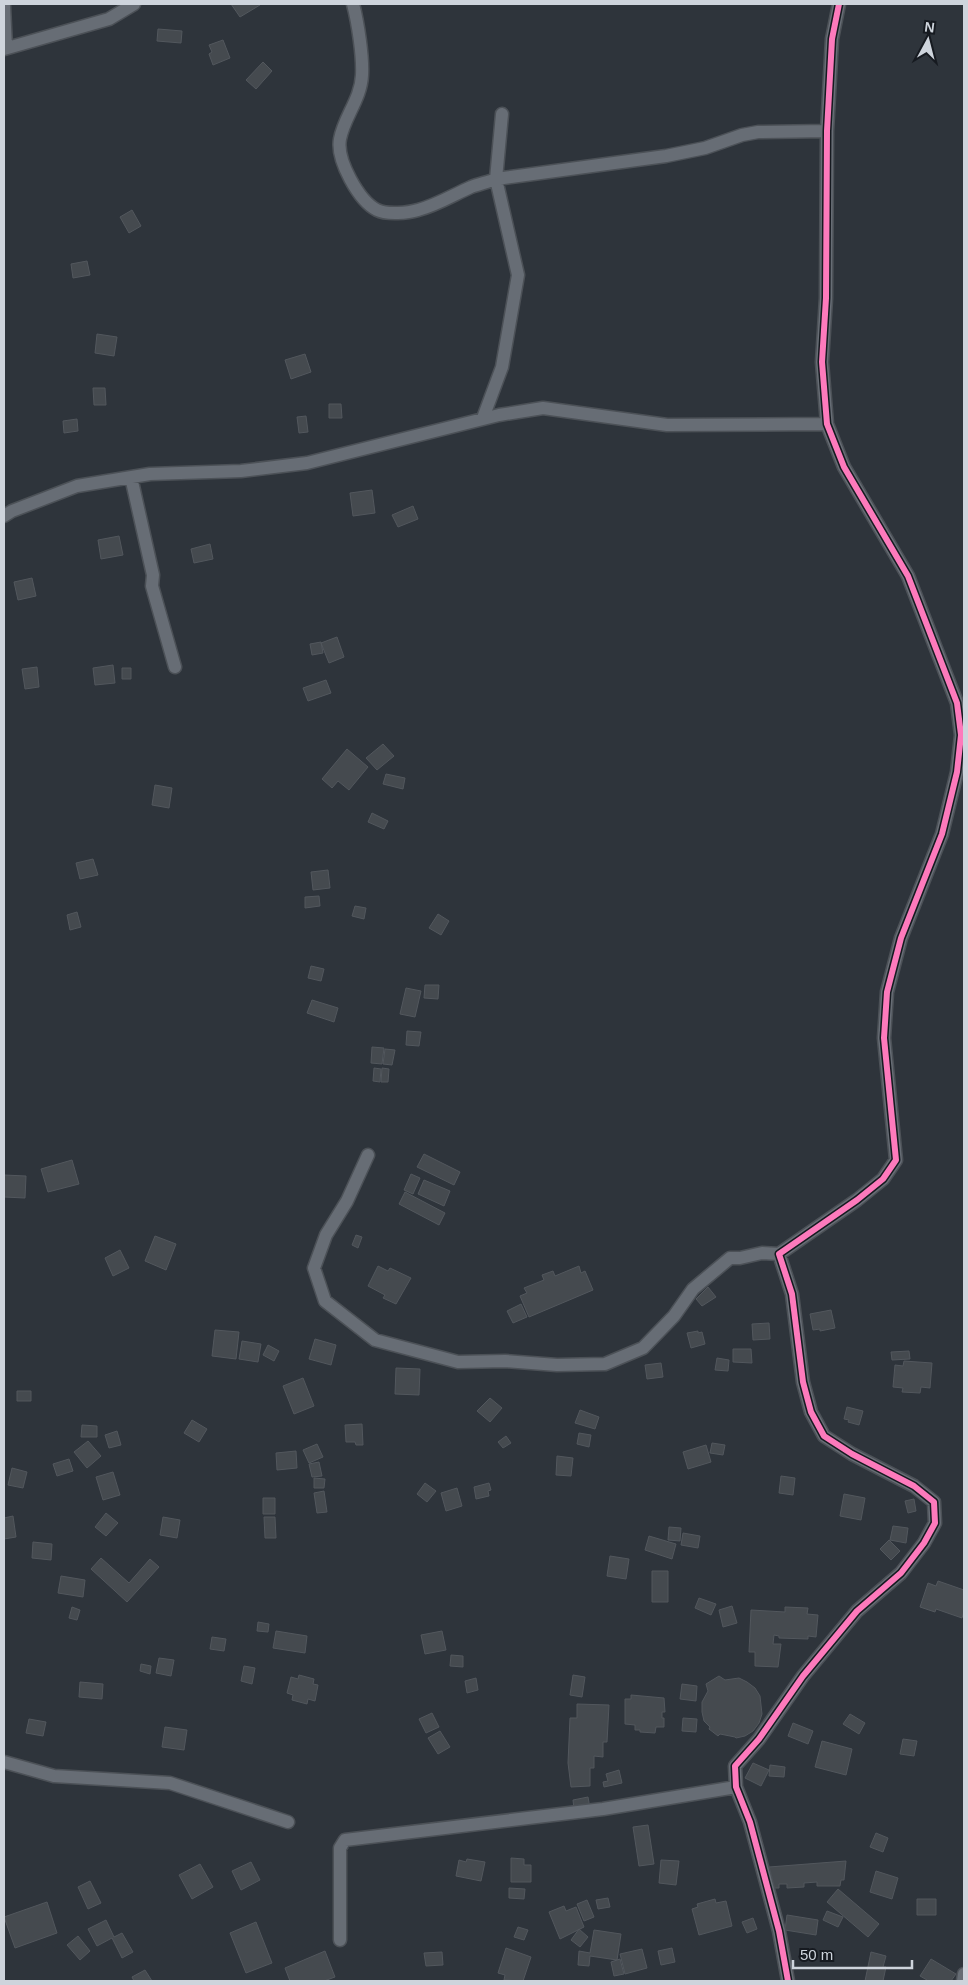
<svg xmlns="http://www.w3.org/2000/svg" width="968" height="1985" viewBox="0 0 968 1985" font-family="Helvetica,sans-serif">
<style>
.building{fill:#454a4f;stroke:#52575d}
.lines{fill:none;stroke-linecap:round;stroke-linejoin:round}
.minor-casing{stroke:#4c5157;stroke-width:15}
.minor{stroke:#676d75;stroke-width:12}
.cycleway-casing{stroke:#161a20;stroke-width:9}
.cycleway{stroke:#fd7abc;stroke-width:6}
</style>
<rect width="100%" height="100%" fill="#2e343b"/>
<!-- building -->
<path class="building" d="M231 4H259L260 5 240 17Z
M158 29 182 31 181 43 157 41Z
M223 40 230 58 213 65 209 54 212 52 209 45Z
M263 62 272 71 256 89 246 80Z
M132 210 141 226 129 233 120 217Z
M87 261 90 275 73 278 71 264Z
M97 334 117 337 114 356 95 353Z
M305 354 311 372 291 379 285 360Z
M93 388H105L106 405H94Z
M329 404H341L342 418H329Z
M306 416 308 432 299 433 297 417Z
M77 419 78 431 64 433 63 421Z
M372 490 375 513 353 516 350 493Z
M413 506 418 519 398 527 392 515Z
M119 536 123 555 101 559 98 540Z
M210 544 213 559 194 563 191 549Z
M32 578 36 596 18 600 14 582Z
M337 637 344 657 329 663 321 643Z
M321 642 323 653 312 655 310 644Z
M113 665 115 683 95 685 93 668Z
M37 667 39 687 25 689 22 669Z
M122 668H131V679H122Z
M326 680 331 693 308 701 303 688Z
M383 744 394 756 377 770 366 758Z
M347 749 368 767 349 790 338 781 332 788 322 779Z
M386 774 405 778 403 789 383 784Z
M155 785 172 788 169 808 152 805Z
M372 813 388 821 384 829 368 822Z
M93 859 98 875 80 879 76 863Z
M328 870 330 888 313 890 311 872Z
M319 896 320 906 305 908V897Z
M355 906 366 908 364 919 352 916Z
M77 912 81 927 70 930 67 915Z
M438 914 449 921 441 935 429 928Z
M311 966 324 969 321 981 308 978Z
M425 985H439L438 999 424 998Z
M406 988 421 991 415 1017 400 1014Z
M312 1000 338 1008 334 1022 307 1013Z
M407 1031 421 1032 419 1046 406 1045Z
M372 1047 384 1048 382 1064 371 1063Z
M385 1049 395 1050 392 1065 383 1064Z
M374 1068 381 1069 380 1082 373 1081Z
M382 1068 389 1069 388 1082H381Z
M424 1154 460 1172 454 1185 417 1167Z
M72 1160 79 1184 48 1192 41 1169Z
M411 1174 420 1178 413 1194 404 1190Z
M4 1175 26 1176 25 1198 4 1197Z
M424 1180 450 1191 444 1206 418 1194Z
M405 1192 445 1213 439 1225 399 1204Z
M356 1235 362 1237 358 1248 352 1245Z
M155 1236 176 1244 166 1270 145 1261Z
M120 1250 129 1268 113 1276 105 1258Z
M378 1266 388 1271 390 1268 411 1278 396 1304 383 1298 385 1295 368 1286Z
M579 1266 581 1273 585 1271 593 1290 529 1317 520 1296 527 1293 524 1288 544 1280 542 1275 553 1271 555 1276Z
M708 1287 716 1297 702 1306 696 1299Z
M521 1304 527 1317 513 1323 507 1311Z
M831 1310 835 1328 820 1331V1329L813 1330 810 1314Z
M769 1323 770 1339 753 1340 752 1324Z
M215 1330 239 1332 236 1359 212 1356Z
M698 1331V1333L702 1332 705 1344 691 1348 687 1333Z
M315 1339 336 1345 331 1365 309 1359Z
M242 1341 261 1344 258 1362 239 1359Z
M268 1345 279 1351 274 1361 263 1355Z
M733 1349H751L752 1363 733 1362Z
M909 1351 910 1359 892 1360 891 1352Z
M717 1358 729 1360 728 1371 715 1370Z
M904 1361 932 1363 930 1388 921 1387 920 1393 902 1392 903 1388 893 1387 895 1365 903 1366Z
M661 1363 663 1377 647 1379 645 1365Z
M396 1368 420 1369 419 1395 395 1394Z
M303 1378 314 1406 294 1414 283 1386Z
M17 1391H31V1401H17Z
M490 1398 502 1408 490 1422 477 1411Z
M847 1407 863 1411 859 1425 848 1422 849 1420 844 1419Z
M580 1410 599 1417 595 1429 575 1423Z
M192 1420 207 1429 199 1442 184 1433Z
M362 1424 363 1445H356L355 1442H346L345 1425Z
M82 1425 97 1426V1437H81Z
M117 1431 121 1445 109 1448 105 1435Z
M579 1433 591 1435 589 1447 577 1444Z
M506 1436 511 1443 503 1448 498 1442Z
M88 1441 101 1456 87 1468 74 1452Z
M712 1443 725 1445 723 1455 710 1453Z
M317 1444 323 1457 309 1463 303 1450Z
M706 1445 711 1462 688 1469 683 1452Z
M296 1451 297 1468 277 1470 276 1453Z
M557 1456 573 1458 571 1476 556 1475Z
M69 1459 73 1471 57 1476 53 1464Z
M319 1462 322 1476 312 1477 309 1464Z
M12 1468 27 1472 23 1488 8 1485Z
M113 1472 120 1495 103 1500 96 1477Z
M781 1476 795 1478 793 1495 779 1493Z
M314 1478 325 1479 324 1488H314Z
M425 1483 436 1491 427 1502 417 1494Z
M489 1483 491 1490 488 1491 489 1496 476 1499 474 1487Z
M457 1488 462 1506 446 1511 441 1493Z
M324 1491 327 1512 317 1513 314 1493Z
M844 1494 865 1498 861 1520 840 1516Z
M263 1498H275V1514H263Z
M914 1499 916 1511 908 1513 905 1501Z
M106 1513 118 1523 106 1536 95 1527Z
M13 1516 16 1537 4 1539V1518Z
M163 1517 180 1520 177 1538 160 1535Z
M264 1517H275L276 1538H265Z
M893 1526 908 1528 906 1543 890 1540Z
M669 1527 681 1528 680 1541 668 1540Z
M683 1533 700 1536 698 1548 681 1545Z
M649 1536 676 1544 672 1559 645 1550Z
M889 1540 900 1551 891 1560 880 1549Z
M33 1542 52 1544 51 1560 32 1558Z
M610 1556 629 1559 626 1579 607 1576Z
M101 1558 129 1583 150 1559 159 1567 127 1602 91 1569Z
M652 1571H668V1602H652Z
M61 1576 85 1580 83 1597 58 1593Z
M938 1581 964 1590V1611L962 1618 936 1609 935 1612 920 1607 928 1583 936 1586Z
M699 1598 716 1604 711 1615 695 1608Z
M732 1606 737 1623 723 1627 719 1610Z
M72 1607 80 1610 77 1620 69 1618Z
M785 1607 808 1608 807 1614 818 1615 816 1637 808 1636V1639L779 1638V1636L774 1635 773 1644H781L778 1667 755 1666V1652H749L751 1610 785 1612Z
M258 1622 269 1624 268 1632 257 1631Z
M276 1631 307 1636 305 1653 273 1648Z
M442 1631 446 1650 425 1654 421 1635Z
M212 1637 226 1639 224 1651 210 1649Z
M451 1655 463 1656V1667L450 1666Z
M159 1658 174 1660 171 1676 156 1673Z
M141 1664 151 1666 150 1674 140 1671Z
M244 1666 255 1668 252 1684 241 1681Z
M299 1675 314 1679 313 1684 318 1685 315 1701 308 1699 307 1704 292 1700 293 1695 287 1693 291 1677 298 1679Z
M573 1675 585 1677 582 1697 570 1695Z
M719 1676 725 1680 739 1678 747 1682 755 1688 760 1696 762 1714 759 1723 753 1731 745 1736 736 1738 735 1737 720 1734 718 1736 709 1729 710 1727 704 1721 702 1712V1702L708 1691 706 1684Z
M476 1678 478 1690 467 1693 465 1681Z
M80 1682 103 1684 102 1699 79 1697Z
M682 1684 697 1686 696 1701 680 1699Z
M631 1695 664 1698 665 1712H662V1718H664V1727H656L655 1733 640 1732V1730H635V1725L625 1724V1699H631Z
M577 1704 609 1705 607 1742H603V1757L594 1756V1768H590V1786L571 1787 568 1763 570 1718H577Z
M432 1713 439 1727 426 1733 419 1719Z
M850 1714 865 1723 859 1734 843 1724Z
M683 1718 697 1719 696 1732 682 1731Z
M29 1719 46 1722 43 1736 26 1733Z
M793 1723 813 1731 808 1744 788 1736Z
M165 1727 187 1730 184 1750 162 1747Z
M440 1731 450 1747 438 1754 428 1738Z
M903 1739 917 1741 914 1756 900 1754Z
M822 1741 852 1749 846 1775 815 1767Z
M753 1763 769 1770 761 1786 745 1778Z
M770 1765 785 1767 784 1777 769 1776Z
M619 1770 622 1783 604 1787 603 1782 608 1781 606 1774Z
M588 1797 590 1808 574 1809 573 1800Z
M648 1825 654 1864 639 1866 633 1827Z
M876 1833 888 1838 883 1852 870 1847Z
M511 1858 524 1859V1865H531V1882H511Z
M467 1859 485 1862 481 1881 456 1876 459 1860 466 1862Z
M661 1860 679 1861 676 1885 659 1883Z
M846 1861 844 1880H841L840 1886H817V1882L804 1883V1887L787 1888V1884H779V1888H770L769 1867Z
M251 1862 260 1880 241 1890 232 1871Z
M200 1864 213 1887 192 1899 179 1875Z
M876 1871 898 1878 892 1899 870 1892Z
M90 1881 101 1903 88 1909 78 1887Z
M509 1888 525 1889 524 1899 509 1898Z
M838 1889 879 1924 868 1937 827 1902Z
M608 1898 610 1907 598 1909 596 1900Z
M715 1899 716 1903 726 1901 732 1926 699 1935 692 1909 698 1907 697 1904Z
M917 1899H936V1915H917Z
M587 1900 594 1917 584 1921 577 1904Z
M47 1902 57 1933 15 1948 4 1917Z
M564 1906 566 1911 576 1907 584 1927 560 1939 549 1912Z
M827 1911 843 1917 838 1927 823 1920Z
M787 1915 818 1920 816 1935 785 1930Z
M753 1918 757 1929 747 1933 742 1922Z
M106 1920 114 1937 122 1933 133 1952 122 1958 112 1938 97 1946 88 1929Z
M256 1922 272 1963 246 1973 230 1933Z
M518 1927 528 1930 524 1940 514 1937Z
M579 1929 588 1937 580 1947 571 1940Z
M594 1930 621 1934 617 1960 590 1956 589 1966 578 1965 579 1951 590 1953Z
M78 1936 90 1951 80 1960 67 1945Z
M506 1948 531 1957 523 1981 504 1980 505 1975 498 1973Z
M672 1948 675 1962 661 1965 658 1951Z
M642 1949 647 1968 625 1974 620 1954Z
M325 1951 335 1977 324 1981H290L285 1968Z
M442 1952 443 1965 426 1966 424 1953Z
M871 1952 886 1956 883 1967H886L883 1981H865Z
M620 1959 624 1974 614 1976 611 1962Z
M931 1959 956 1974 951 1981H926L927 1980 920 1976Z
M145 1970 152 1981H134L132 1977Z"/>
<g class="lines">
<!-- minor casing -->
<g class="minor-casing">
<path id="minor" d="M353 4C358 23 363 56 362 75 361 99 344 117 340 139 336 160 359 201 377 210 387 215 408 213 418 210 437 205 453 195 471 187 479 184 488 182 496 179L666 156 705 148 742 135 758 132 827 131
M4 6 6 48
M4 49 109 19 134 4
M483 418 502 367 518 275 496 179 502 114
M131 477 153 575 152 586 175 667
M4 516 12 511 77 486 150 474 241 471 307 463 499 415 543 408 667 425 827 424
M368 1155 347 1201 326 1235 314 1268 325 1301 375 1340 458 1362 505 1361 557 1365 605 1364 643 1348 674 1316 693 1289 730 1258H740L762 1253 779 1254
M4 1762 54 1776 170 1783 288 1822
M340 1940V1848L345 1840 603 1809 736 1787
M788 1981 779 1931 750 1822 736 1787 735 1766 759 1739 803 1676 857 1611 901 1573 924 1543 935 1523 934 1502 914 1486 852 1454 824 1436 811 1412 803 1382 792 1294 779 1254 857 1200 883 1179 896 1160 884 1038 887 992 901 938 942 834 957 772 961 735 957 703 908 576 844 467 827 424 822 362 826 298 827 131 832 39 839 4
M963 1981 964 1974"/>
</g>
<!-- minor -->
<use href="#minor" class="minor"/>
<!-- cycleway casing -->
<g class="cycleway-casing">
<path id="cycleway" d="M788 1981 779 1931 750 1822 736 1787 735 1766 759 1739 803 1676 857 1611 901 1573 924 1543 935 1523 934 1502 914 1486 852 1454 824 1436 811 1412 803 1382 792 1294 779 1254 857 1200 883 1179 896 1160 884 1038 887 992 901 938 942 834 957 772 961 735 957 703 908 576 844 467 827 424 822 362 826 298 827 131 832 39 839 4"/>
</g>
<!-- cycleway -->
<use href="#cycleway" class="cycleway"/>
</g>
<!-- border -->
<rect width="968" height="1985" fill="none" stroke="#ced4dc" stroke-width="10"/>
<!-- north arrow -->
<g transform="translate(928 40) rotate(7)" stroke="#161a20" stroke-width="4" paint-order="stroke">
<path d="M0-4L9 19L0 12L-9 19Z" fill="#ced4dc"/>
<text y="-8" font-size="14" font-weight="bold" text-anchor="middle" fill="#ced4dc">N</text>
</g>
<!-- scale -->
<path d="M793 1960v8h119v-8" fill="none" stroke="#ced4dc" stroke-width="2.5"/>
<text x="800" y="1960" font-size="15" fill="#ced4dc" stroke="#161a20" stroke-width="4" paint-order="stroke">50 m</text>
</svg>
